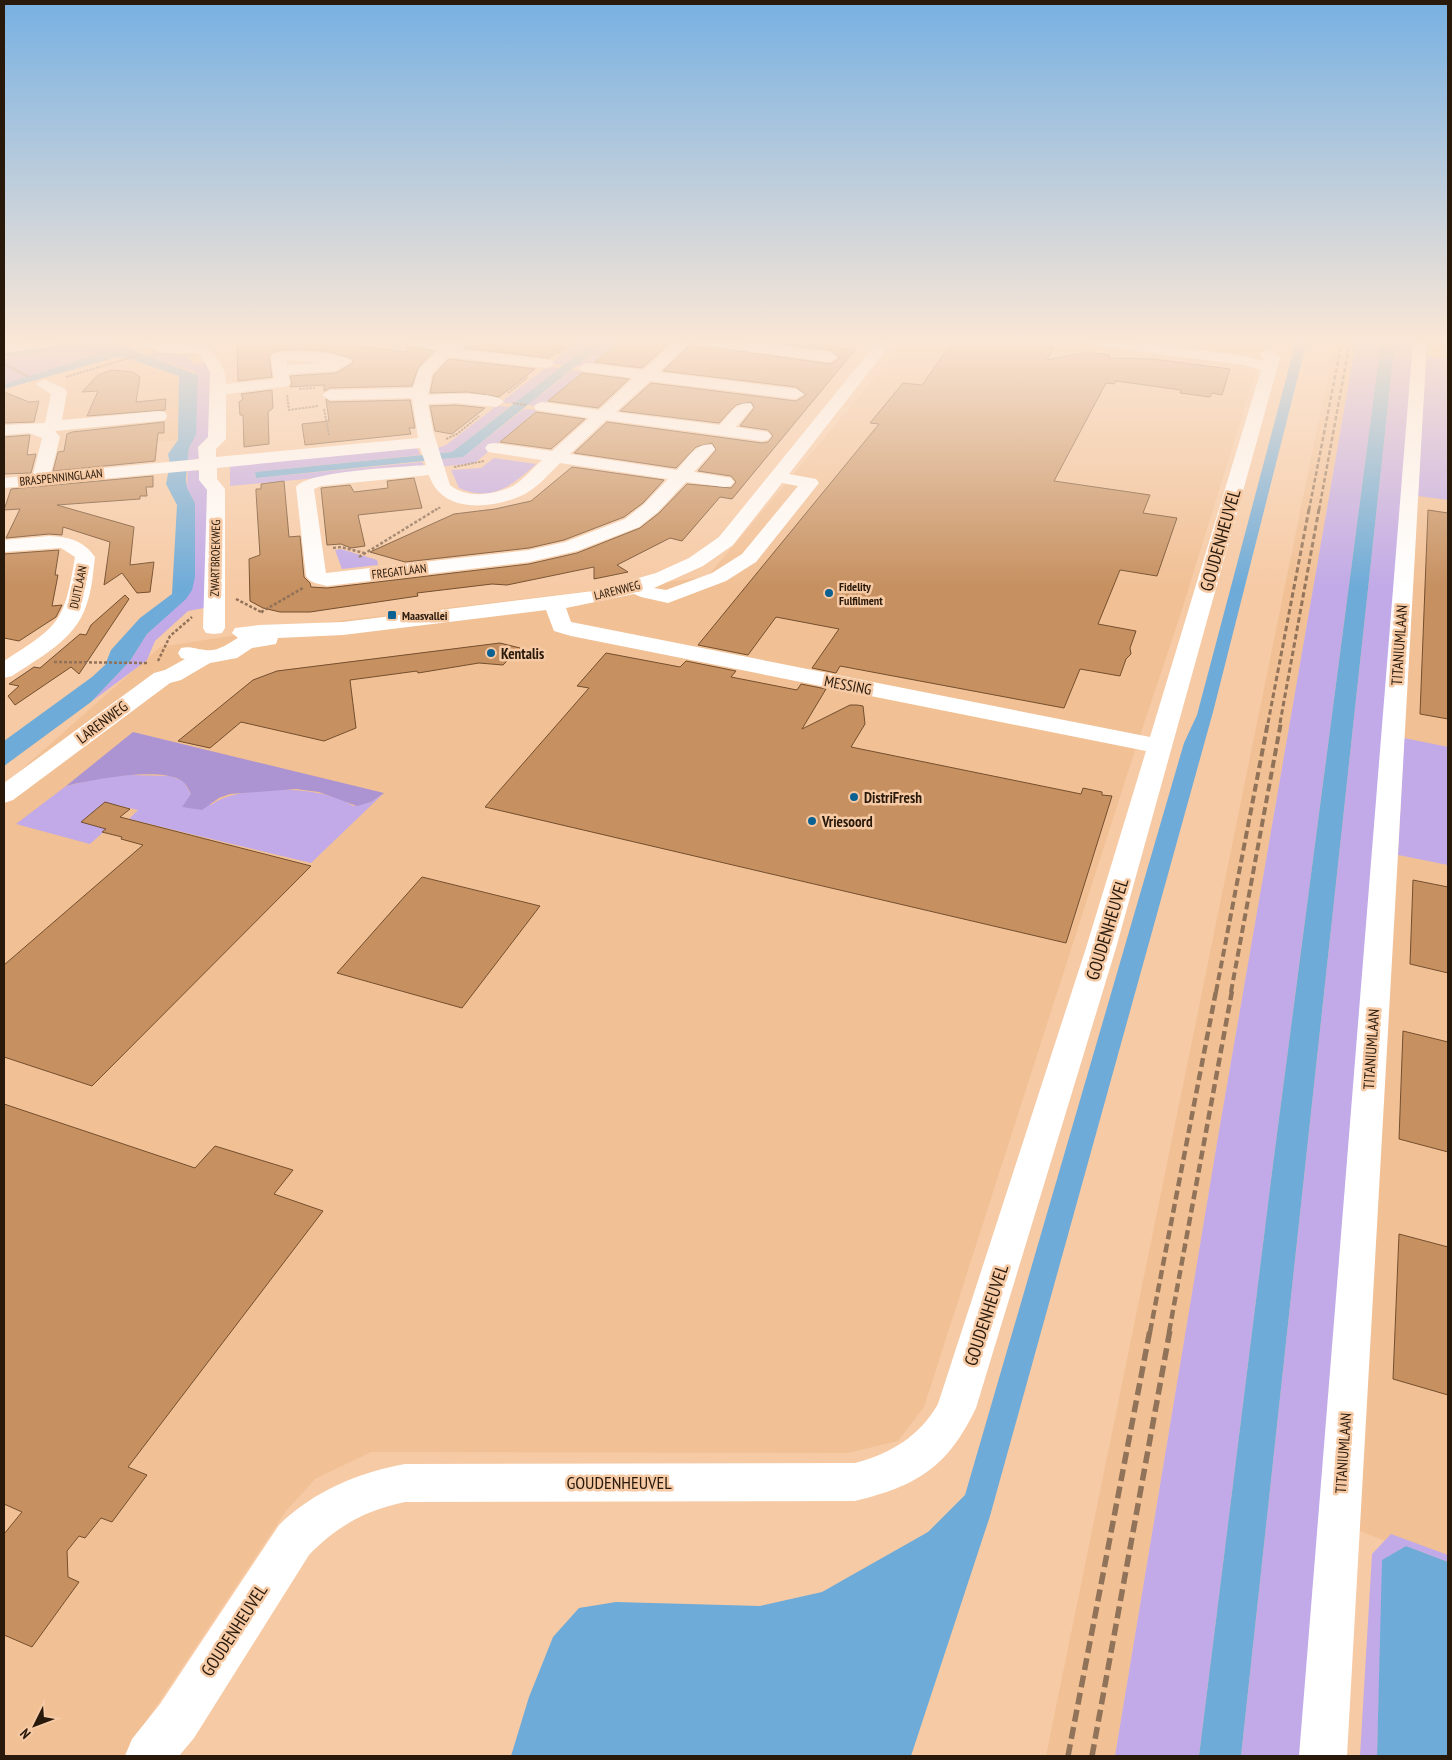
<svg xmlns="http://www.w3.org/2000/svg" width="1452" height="1760" viewBox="0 0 1452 1760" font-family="'PT Sans Narrow',sans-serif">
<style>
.built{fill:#f1c095}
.green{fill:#c1aae7}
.forest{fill:#ab94d1}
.water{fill:#6eabd8}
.building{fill:#c69060;stroke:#744f2e}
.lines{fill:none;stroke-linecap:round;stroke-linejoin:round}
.path-far1{stroke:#917259;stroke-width:2;stroke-dasharray:2.5 1;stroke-linecap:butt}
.path{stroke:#917259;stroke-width:2.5;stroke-dasharray:3 2;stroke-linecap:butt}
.minor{fill:#fff;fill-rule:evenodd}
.rail-far4{stroke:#917359;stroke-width:2.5;stroke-dasharray:4.5 2.5;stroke-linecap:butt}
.rail-far3{stroke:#917359;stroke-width:3;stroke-dasharray:5.5 3;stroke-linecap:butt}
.rail-far2{stroke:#917359;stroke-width:4;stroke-dasharray:8 4;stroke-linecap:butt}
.rail-far1{stroke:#917359;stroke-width:4.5;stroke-dasharray:9 4.5;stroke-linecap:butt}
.rail{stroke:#917359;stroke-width:5.5;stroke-dasharray:12 5.5;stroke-linecap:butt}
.poi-dot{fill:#0a6192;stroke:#f6caa5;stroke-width:2}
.labels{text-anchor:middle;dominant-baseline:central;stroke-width:5;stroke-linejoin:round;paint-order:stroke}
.far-street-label{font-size:12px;fill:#29190b;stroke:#f6caa5}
.far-poi-label{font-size:12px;font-weight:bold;fill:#29190b;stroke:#f6caa5;text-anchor:start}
.street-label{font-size:15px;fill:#29190b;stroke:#f6caa5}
.poi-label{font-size:15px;font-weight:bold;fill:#29190b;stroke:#f6caa5;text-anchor:start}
.near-street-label{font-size:18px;fill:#29190b;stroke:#f6caa5}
</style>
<rect width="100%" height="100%" fill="#f6caa5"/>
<!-- built -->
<path class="built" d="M909 341H1274L1257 368 1180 616 1135 750 924 1407 898 1441 847 1453 371 1452 315 1479 286 1511 123 1756H4V785L160 647 287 627 707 577 900 348Z
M1335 341H1356L1219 1131 1115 1756H1046Z
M1419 341H1448V1565L1357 1530Z
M133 360 180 376 178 440 54 452 57 421 67 382 63 380Z"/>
<!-- green -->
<path class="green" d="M579 341H594L563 365 550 364Z
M607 341H618L587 368 576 366Z
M1356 341H1381L1272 1172 1199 1756H1115L1219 1131Z
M1395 341H1414L1300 1756H1241Z
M101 342 124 351 4 387V355Z
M155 352 198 356 188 357 193 364 207 362 210 368 209 439 198 450 199 458 188 462 189 448 196 435 195 372 146 355Z
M1426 356 1448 359V500L1418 496Z
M553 367 559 368 514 404 501 402 544 369Z
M572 370 583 371 541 407 528 405Z
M500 406 509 407 452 452 433 454 432 450 446 445 495 407Z
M524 409 537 410 475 463 438 467 435 460 463 457Z
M415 448 418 449 420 455 255 472 256 478 422 462 424 465 405 470 230 486V466Z
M494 458 536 464C512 485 493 503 459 488L451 470 481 468Z
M188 469 200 471 208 490 204 608 188 611 155 641 147 660 91 702 130 661 147 634 162 620 195 577V503L187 488Z
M341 549 377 560 378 565 342 569 335 550Z
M1404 738 1448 747V865L1398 855Z
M129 775 170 776 183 781 191 794 211 805C236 784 326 785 353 806L371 802 384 793 311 863 129 819 138 810 116 805 93 824 108 828 90 844 16 824 66 786 105 777Z
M1391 1534 1448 1555V1562L1406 1546 1383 1560 1377 1756H1360L1372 1554Z"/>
<!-- forest -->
<path class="forest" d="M133 732 384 793 371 802 357 806 319 792 296 789 230 794 219 798 202 810 182 807 191 794C189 790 186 784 182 781 160 766 91 780 66 786Z"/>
<!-- water -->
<path class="water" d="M91 341H110L198 375 196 435 189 448 186 479 187 488 195 503V577L192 590 186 599 147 634 130 661 91 702 4 766V741L92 677 105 665 111 650 140 618 172 594 177 505 166 484 170 464 168 454 178 440 179 376 127 358 117 357 4 389V384L98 354 84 347 4 356V353Z
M594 341H607L463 457 256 478 255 472 452 452Z
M1296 341H1307L1213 712 990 1516 911 1756H511L529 1697 553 1637 579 1608 616 1602 760 1606 822 1592 928 1532 965 1495 1184 743 1197 715Z
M1381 341H1395L1241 1756H1199L1272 1172Z
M1406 1546 1448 1562V1756H1377L1382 1560Z"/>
<!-- building -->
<path class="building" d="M237 341H325L407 352 408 345 434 351 418 368 412 386 330 388 324 391V385L290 387 292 383 290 376 336 373 353 363V359L326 351 298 349 276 351 269 356 272 377 238 381Z
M471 341H559L556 345 564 346 549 358 464 348Z
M620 341 642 342 672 341 642 368 595 362Z
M758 341H826L842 343 838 348 855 350 732 499 720 497 682 541 670 538 617 565 628 572 594 579V567L507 585 492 584 417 593 418 596 310 612H280L263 608 250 601 249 559 260 555 256 492V489H261V484L284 481 289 537 300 536 304 577 310 583 311 587 327 588 529 564 577 553 640 528 659 513 687 484 731 488 736 482 731 476 698 471 716 450 712 443 696 447 676 468 574 453 607 422 762 443 768 442 773 436 768 430 740 426 754 408 751 402 736 405 719 423 620 411 651 383 796 401 806 395 796 387 663 371 691 344 830 364 840 358 830 350Z
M953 341H1027L1026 344 1054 347 1047 360 1086 352 1110 355 1109 358 1152 359 1230 369 1222 395 1212 393 1210 397 1180 393 1181 390 1116 381 1114 384 1106 383 1054 481 1150 495 1143 513 1177 518 1157 576 1120 570 1098 624 1136 631 1130 648 1131 654 1126 659 1120 676 1080 669 1064 708 840 666 836 673 812 668 839 629 776 617 748 655 698 645 879 424 870 423 903 383 922 385Z
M449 359 535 369 499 397 468 392 430 393 434 375Z
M112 370 133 372 140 377 136 402 166 399 165 410 87 416 98 391 82 392 98 375Z
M582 373 629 379 598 408 548 401Z
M272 390 273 408 268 412 269 444 244 447 243 415H240L239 402 243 399 241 394Z
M4 392 29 402 39 401 34 422 4 423Z
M326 399 330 402 410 400 415 428H409L411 434 305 445 302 424 329 421Z
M456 405 485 408 452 434 435 431 430 406Z
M536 412 585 419 551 449 500 442Z
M164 422V433H158L155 461 53 471 58 452 64 451 67 434 72 432Z
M30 435 27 455 36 454 31 473 4 474V437Z
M572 467 664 480 643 503 624 517 564 540 529 548 405 562 370 552 454 514 495 509 531 501Z
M153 476V487H146L147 496H140V499L57 505 134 527 130 565 154 562 150 592 137 593 122 573 104 585 110 542 63 527 62 535 49 534 6 538 20 509 4 510 11 489Z
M414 478 422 508 358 515 365 546 351 548 341 544 327 545 321 488 350 485 354 492 388 488 387 481Z
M1428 510 1448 513V719L1420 714Z
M59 550 55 575H58L52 606 62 605 56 617 19 641 4 638V554Z
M125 595 129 599 79 674 71 667 15 705 8 696 19 686 9 684 34 667 40 668 80 634 86 635 91 625Z
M500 643 520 648 503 665 479 663 418 673 417 671 350 680 356 728 324 741 241 722 210 748 178 741 253 680 277 671Z
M606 653 680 667 686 661 736 671 731 677 797 690 801 684 826 689 802 729 850 705H857L863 706 865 724 851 747 1081 794 1083 788 1102 792V795L1112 796 1066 943 485 807 589 688 577 686Z
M105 802 130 809 120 817 311 866 92 1086 4 1057V965L143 845 121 839 122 837 102 832 106 829 81 822Z
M422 877 540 906 462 1008 337 973Z
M1413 880 1448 887V973L1410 964Z
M1403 1031 1448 1042V1152L1399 1139Z
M4 1104 195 1168 215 1146 293 1170 274 1194 323 1211 128 1467 147 1475 112 1522 101 1518 85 1538 79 1536 67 1551 68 1577 79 1582 32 1647 4 1635V1534L22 1512 4 1504Z
M1399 1234 1448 1247V1395L1393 1379Z"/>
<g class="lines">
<!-- path-far1 -->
<path class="path-far1" d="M356 341 398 346
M559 353 574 341
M4 364 29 377
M66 377 139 355
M299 389 315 388
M508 393 528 377
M287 395 289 410 318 406
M513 403 526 405
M324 409 329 435
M446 439 457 434 479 416
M454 467 484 461
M435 510 441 507"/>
<!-- path -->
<path class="path" d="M333 548 341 547 364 553
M359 557 437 509
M236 599 263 613
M261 612 303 588
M158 661 170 636 192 617
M54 662 148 663"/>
<!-- minor -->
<path class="minor" d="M24 341H64L57 345 4 353V345Z
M137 341 206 346C218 358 226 367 226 384L274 379 271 356C278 347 346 352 352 361L336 371 288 374 290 383 288 386 226 394V439L216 449V457L418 438 412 398 330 400 322 395 330 390 413 388 419 369 438 350 409 344 407 341H469L460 349 551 360 554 363 551 366 546 368 448 357 432 374 428 395C442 394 496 391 504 402L496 407 456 403 428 404 433 431 450 485C467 499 494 495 513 486 523 480 533 468 542 460L488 452 485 448 488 444 494 443 552 451 589 418 536 410 534 407 536 404 542 402 599 410 633 378 582 371 579 368 582 365 587 363 643 370 675 341H739L830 352 838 357 830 362 698 345 691 342 659 372 796 389 804 394 796 399 650 381 616 412 720 425C728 416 737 400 751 404L753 407 736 427 768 432 771 436 768 440 762 441 606 420 570 454 677 470C687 459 697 441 712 445L715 449 694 472 731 478 734 482 731 486 725 487 686 482 658 512 639 527 577 551 529 562 327 586C319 584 310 583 306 576L296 487C307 471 402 467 426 465L420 448 217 468V479L225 489V628L222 633 214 634 206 633 203 628 207 490 199 480V470L4 488V478L33 475 42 438 29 433 4 435V425L45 423 51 394 36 384 44 379 65 389 67 392 62 420 159 411 165 412 167 416 165 420 159 421 55 431 60 437 51 473 199 459 198 447 208 437 210 373 206 364 197 353H164L139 344ZM287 360 319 363 287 365ZM560 463 668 479 644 504 625 519 565 542 529 550 326 573 314 489 321 486 429 475C442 515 494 509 525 494 538 487 550 473 560 463Z
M878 341H893L789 474 816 479 819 483 756 562 726 581 668 603 641 597 634 594 566 608 571 622 1150 737 1261 370 1244 365 1090 345 1083 341H1128L1245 356 1264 361 1260 354 1268 349 1273 351 1280 358 1116 948 976 1408C948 1467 917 1486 855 1501L405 1502C366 1510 337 1526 309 1555L194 1738 179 1756H125L132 1739 160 1704 279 1525C314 1491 357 1473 405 1464L855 1463C890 1454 920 1436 938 1404L1086 948 1146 751 571 636 554 631 546 610 343 635 278 638 276 644 252 648 237 658 210 663 181 680 170 683 13 800 4 803V783L154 673 165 670 185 659 181 658 178 653 181 648C190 646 195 649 205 650 218 652 227 644 238 638L232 633 235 628 259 625 343 622 593 591 656 573 689 558 719 537ZM782 483 798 486 742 554 712 573 666 590 654 588 703 566 733 545Z
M1413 341H1427L1347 1756H1299Z
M49 536C69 537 83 540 95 557 93 573 92 591 86 606 75 640 40 657 12 676L4 678V661C60 625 64 623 75 557L61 548 4 552V540Z"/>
<!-- rail-far4 -->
<path class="rail-far4" d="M1309 510 1342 341
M1319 510 1350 341"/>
<!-- rail-far3 -->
<path class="rail-far3" d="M1268 723 1309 509
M1280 723 1319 509"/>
<!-- rail-far2 -->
<path class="rail-far2" d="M1216 992 1268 722
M1231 992 1281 722"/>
<!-- rail-far1 -->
<path class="rail-far1" d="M1150 1332 1216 991
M1169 1332 1232 991"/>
<!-- rail -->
<path class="rail" d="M1068 1756 1150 1330
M1092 1756 1170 1330"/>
</g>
<!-- sky -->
<linearGradient id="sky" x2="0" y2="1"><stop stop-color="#77b0e2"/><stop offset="0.58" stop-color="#fbe7d6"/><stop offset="1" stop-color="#fbe7d6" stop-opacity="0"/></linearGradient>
<rect width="1452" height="588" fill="url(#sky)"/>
<!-- markers -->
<g class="poi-dot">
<circle cx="829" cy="593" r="5"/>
<rect x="387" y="610" width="10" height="10" rx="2.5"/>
<circle cx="491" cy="653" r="5"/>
<circle cx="854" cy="797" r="5"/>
<circle cx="812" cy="821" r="5"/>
</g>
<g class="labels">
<!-- far-street labels -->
<g class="far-street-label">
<text transform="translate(61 477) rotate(-6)">BRASPENNINGLAAN</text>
<text transform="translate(215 558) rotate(-89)">ZWARTBROEKWEG</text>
<text transform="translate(399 571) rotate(-7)">FREGATLAAN</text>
<text transform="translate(78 587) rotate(-78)">DUITLAAN</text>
<text transform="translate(617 590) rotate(-14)">LARENWEG</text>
</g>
<!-- far-poi labels -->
<g class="far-poi-label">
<text x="839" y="586">Fidelity<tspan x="839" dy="14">Fulfilment</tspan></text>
<text x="402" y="615">Maasvallei</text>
</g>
<!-- street labels -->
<g class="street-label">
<text transform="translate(1399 645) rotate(-86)">TITANIUMLAAN</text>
<text transform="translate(848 685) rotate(11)">MESSING</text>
<text transform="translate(102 722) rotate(-37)">LARENWEG</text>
<text transform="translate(1371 1049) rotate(-86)">TITANIUMLAAN</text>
<text transform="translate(1343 1453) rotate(-86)">TITANIUMLAAN</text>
</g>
<!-- poi labels -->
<g class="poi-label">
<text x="501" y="653">Kentalis</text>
<text x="864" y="797">DistriFresh</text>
<text x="822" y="821">Vriesoord</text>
</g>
<!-- near-street labels -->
<g class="near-street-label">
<text transform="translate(1220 540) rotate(-74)">GOUDENHEUVEL</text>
<text transform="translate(1107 929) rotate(-73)">GOUDENHEUVEL</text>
<text transform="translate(986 1315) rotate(-72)">GOUDENHEUVEL</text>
<text x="619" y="1482">GOUDENHEUVEL</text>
<text transform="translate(234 1630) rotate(-57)">GOUDENHEUVEL</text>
</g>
</g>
<!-- border -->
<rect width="1452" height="1760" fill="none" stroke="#29190b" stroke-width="10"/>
<!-- north arrow -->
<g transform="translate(35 1725) rotate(228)" stroke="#f6caa5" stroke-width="4" paint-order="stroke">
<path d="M0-4L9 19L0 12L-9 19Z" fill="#29190b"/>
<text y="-8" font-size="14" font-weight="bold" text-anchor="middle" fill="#29190b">N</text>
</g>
</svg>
